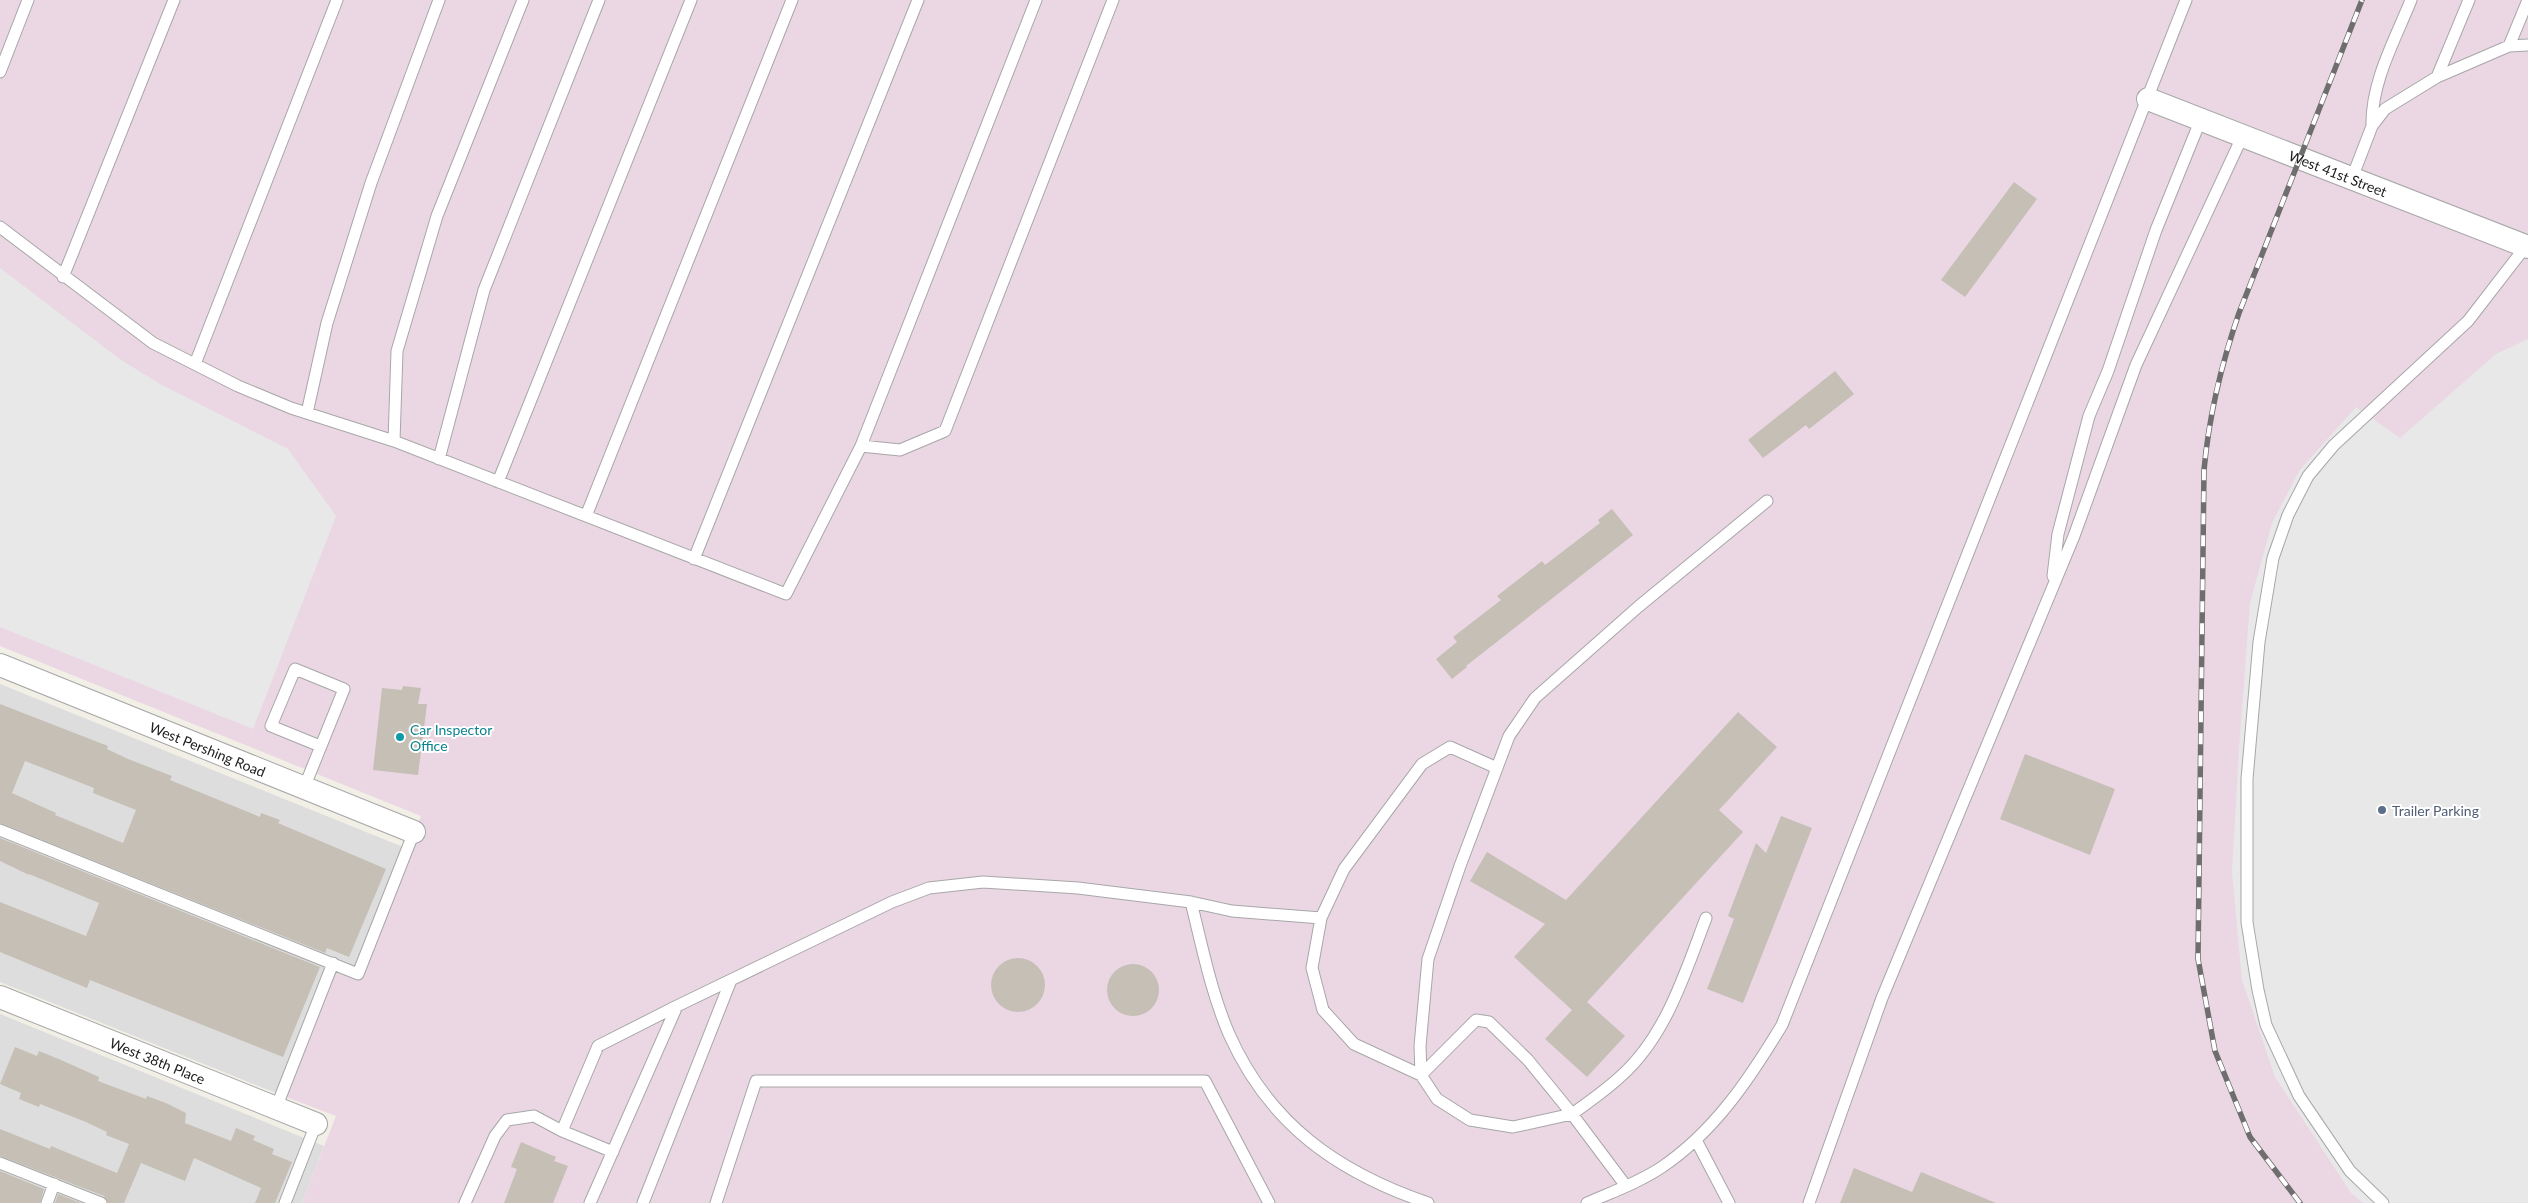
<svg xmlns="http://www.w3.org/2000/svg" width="2528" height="1203" viewBox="0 0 2528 1203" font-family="Lato,sans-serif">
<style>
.residential{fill:#dedddd}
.industrial{fill:#ebd7e4}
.parking{fill:#e8e8e8}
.building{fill:#c6bfb5;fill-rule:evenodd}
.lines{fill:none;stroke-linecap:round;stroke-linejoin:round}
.service-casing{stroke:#a7a7a7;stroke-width:13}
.minor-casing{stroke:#a7a7a7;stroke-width:24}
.service{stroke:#fff;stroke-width:11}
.minor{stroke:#fff;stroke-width:22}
.rail-casing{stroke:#6e6e6e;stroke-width:5.5}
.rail{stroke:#fff;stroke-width:4;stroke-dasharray:11;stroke-linecap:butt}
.culture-dot{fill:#0f9aa8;stroke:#fff;stroke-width:2}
.service-dot{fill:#5c6f8a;stroke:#fff;stroke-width:2}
.labels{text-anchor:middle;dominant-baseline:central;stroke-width:4;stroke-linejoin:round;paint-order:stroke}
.street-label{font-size:14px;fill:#202020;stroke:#fff}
.culture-label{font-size:14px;fill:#0d838f;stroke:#fff;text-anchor:start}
.service-label{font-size:14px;fill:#4e5e75;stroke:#fff;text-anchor:start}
</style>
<rect width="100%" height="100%" fill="#f1efe6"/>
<!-- residential -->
<path class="residential" d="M0 684 408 849 358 974 281 1095 0 982Z
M0 1014 324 1146 302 1203H0Z"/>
<!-- industrial -->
<path class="industrial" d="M0 0H2528V1203H302L336 1116 281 1095 333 963 358 974 421 816 0 646Z"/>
<!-- parking -->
<path class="parking" d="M0 268 121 360 160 384 288 449 336 516 253 729 0 627Z
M2528 339V1203H2363L2351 1193 2275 1077 2242 980 2232 872 2239 749 2250 603 2272 523 2299 471 2356 407 2400 438 2496 354Z"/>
<!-- building -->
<path class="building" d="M2014 182 2037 199 1965 297 1941 280Z
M1835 371 1854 394 1809 429 1806 425 1763 458 1748 440Z
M1612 509 1633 535 1466 666 1467 667 1452 679 1436 659 1457 642 1453 637 1501 600 1497 596 1542 561 1545 565 1600 523 1598 520Z
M403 686 421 688 418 704H427L418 775 373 770 382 688 402 690Z
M0 704 108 746 107 749 128 759 172 776 170 780 260 817 261 813 280 820 278 823 386 869 349 957 327 948 325 953 0 823ZM25 761 94 788 93 793 136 810 123 843 55 815 56 813 12 793Z
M1738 712 1777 747 1719 810 1743 832 1587 1002 1625 1036 1587 1077 1545 1039 1572 1010 1514 957 1545 924 1470 881 1487 852 1566 900Z
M2025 754 2115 789 2090 855 2000 819Z
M1781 816 1812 828 1743 1003 1707 989 1734 919 1728 916 1756 843 1766 853Z
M0 838 320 967 283 1057 90 980 87 988 0 952V902L86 936 99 903 29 874V875L0 861Z
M991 985a27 27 0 1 1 54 0a27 27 0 1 1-54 0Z
M1107 990a26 26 0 1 1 52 0a26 26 0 1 1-52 0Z
M15 1047 37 1056 39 1051 61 1060 99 1077 98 1081 146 1099 147 1096 166 1103 186 1113 185 1123 231 1141 236 1128 255 1136 253 1140 274 1149 272 1154 292 1162 275 1203H255L261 1188 194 1158 185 1181 141 1163 124 1203H108L104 1196 0 1156V1129L50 1149 51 1146 117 1173 129 1144 106 1135 107 1132 86 1122 40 1104 39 1107 19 1099 21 1093 0 1084Z
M521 1142 556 1157 554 1161 568 1166 553 1203H504L517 1169 511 1167Z
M1854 1168 1912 1192 1921 1172 1996 1203H1840Z
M0 1171 44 1189 40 1203H0Z
M58 1194 81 1203H55Z"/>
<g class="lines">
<!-- service casing -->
<g class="service-casing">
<path id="service" d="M2469 0 2437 77 2509 46 2528 45
M2509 46 2528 0
M0 72 28 0
M2372 126C2371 82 2395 40 2411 0
M2352 178 2372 126 2385 109 2437 77
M0 227 153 343 238 386 291 408 394 441 786 594 861 446 1036 0
M63 277 174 0
M195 364 337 0
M307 413 327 323 371 183 439 0
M394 441 397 351 437 216 523 0
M861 446 900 450 945 431 1113 0
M439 459 484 290 599 0
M498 482 691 0
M586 516 792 0
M694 559 918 0
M2053 576 2058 534 2089 416 2108 371 2156 230 2201 119
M1497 768 1450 747 1422 764 1344 869 1321 918 1312 968 1323 1010 1354 1044 1421 1075 1476 1020 1489 1022 1528 1060 1572 1114C1589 1102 1606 1090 1621 1076 1666 1036 1685 973 1706 918
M304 788 344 689 295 669 271 726 320 746
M0 830 358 974 414 832
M1191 902 1232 911 1321 918
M276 1108 333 963
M1696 1140 1729 1203
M613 1152 562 1131 598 1046 677 1006
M0 1163 101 1203
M1626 1186 1572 1114 1513 1127 1470 1120 1437 1099 1421 1075 1420 1046 1428 959 1460 866 1509 736 1535 698 1638 607 1767 501
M47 1203 54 1184
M285 1203 316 1124
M465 1203 495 1136 507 1120 534 1116 562 1131
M590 1203 677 1006 892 902 929 888 983 882 1078 888 1191 902C1202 946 1211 992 1229 1034 1269 1124 1337 1172 1428 1203
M643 1203 731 980
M716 1203 756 1081H1205L1269 1203
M1587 1203C1612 1192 1640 1182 1662 1167 1715 1131 1750 1078 1782 1025L2186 0
M1809 1203 1882 998 2074 536 2136 365 2243 135
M2383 1203 2350 1171 2299 1096 2266 1025 2258 990 2247 922V779L2259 642 2273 558 2288 515 2308 476 2334 445 2468 321 2526 246"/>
</g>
<!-- minor casing -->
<g class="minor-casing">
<g id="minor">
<path id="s1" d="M2148 99 2528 247"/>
<path id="s2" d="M0 665 414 832"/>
<path id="s3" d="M0 997 316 1124"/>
</g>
</g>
<!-- service -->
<use href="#service" class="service"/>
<!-- minor -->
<use href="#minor" class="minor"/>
<!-- rail casing -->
<g class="rail-casing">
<path id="rail" d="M2300 1203 2250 1137 2215 1051 2198 959 2204 470C2209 415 2221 365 2239 313L2362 0"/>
</g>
<!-- rail -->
<use href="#rail" class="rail"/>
</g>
<!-- markers -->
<circle class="culture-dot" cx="400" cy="737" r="5"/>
<circle class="service-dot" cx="2382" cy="810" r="5"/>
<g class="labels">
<!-- street labels -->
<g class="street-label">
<text stroke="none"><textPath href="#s1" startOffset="204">West 41st Street</textPath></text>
<text stroke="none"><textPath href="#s2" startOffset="224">West Pershing Road</textPath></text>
<text stroke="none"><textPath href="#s3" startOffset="170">West 38th Place</textPath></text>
</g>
<!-- culture labels -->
<g class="culture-label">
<text x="410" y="729">Car Inspector<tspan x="410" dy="16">Office</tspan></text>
</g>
<!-- service labels -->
<g class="service-label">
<text x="2392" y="810">Trailer Parking</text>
</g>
</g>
</svg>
